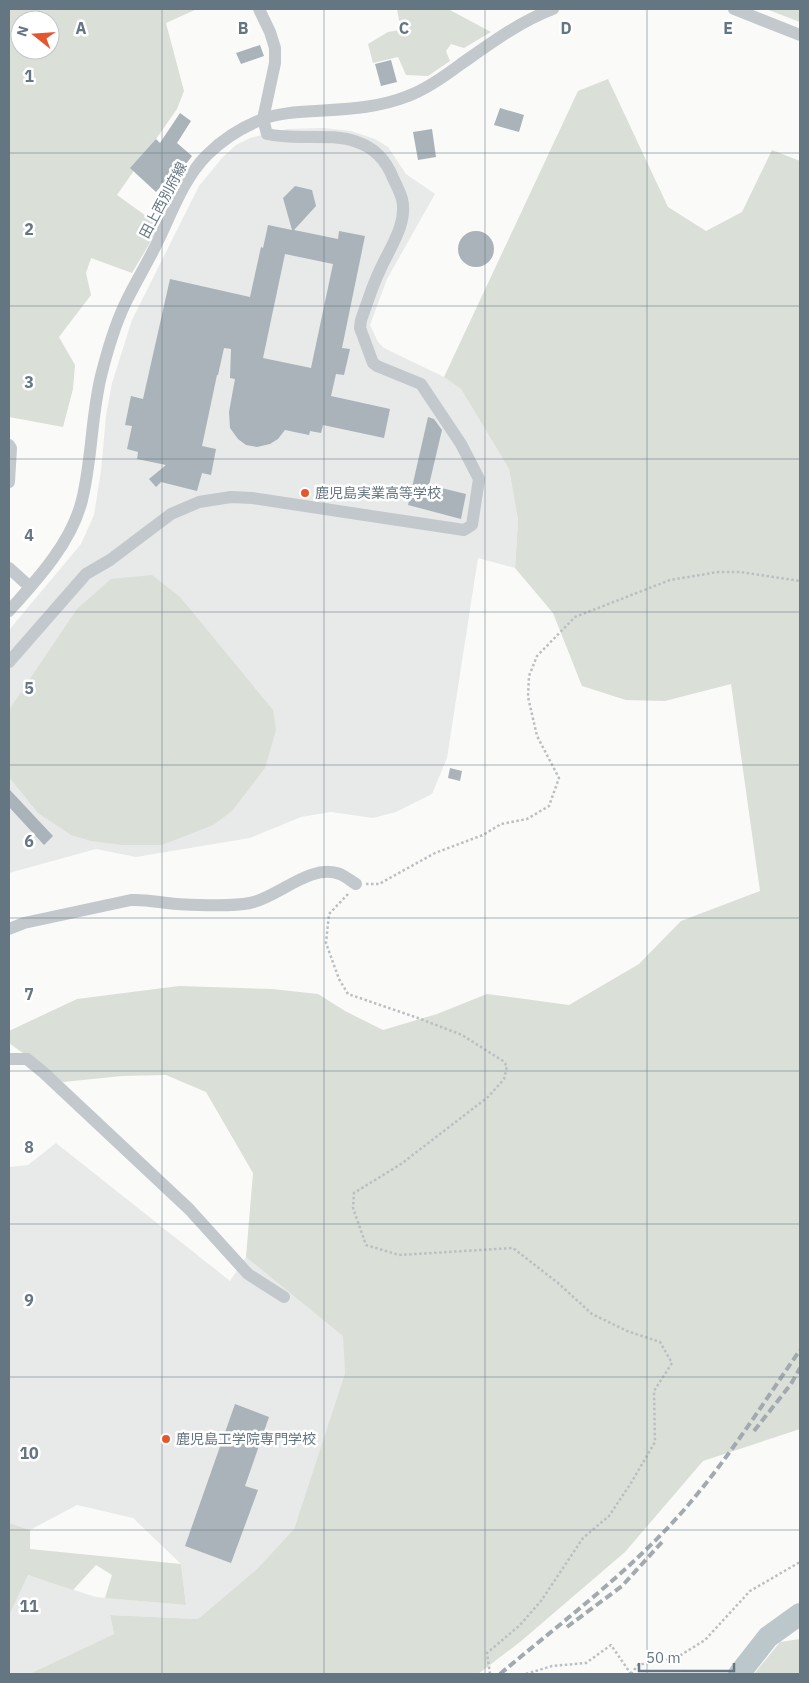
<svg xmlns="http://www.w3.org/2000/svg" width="809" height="1683" viewBox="0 0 809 1683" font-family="'IBM Plex Sans','Noto Sans JP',sans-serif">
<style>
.built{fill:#e8e9e9}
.green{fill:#dadfd7;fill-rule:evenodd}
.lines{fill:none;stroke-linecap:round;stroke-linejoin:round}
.river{stroke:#bbc7cb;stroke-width:22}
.building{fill:#aab3b9;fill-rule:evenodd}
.path{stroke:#bbbfc2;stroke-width:2.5;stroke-dasharray:2.5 2.5;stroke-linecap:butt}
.minor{stroke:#c3c8cc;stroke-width:12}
.rail{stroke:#a2aab0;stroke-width:4;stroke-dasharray:8 4;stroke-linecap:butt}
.grid{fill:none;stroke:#657683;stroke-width:1;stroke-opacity:0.55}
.poi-dot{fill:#e4572e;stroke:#fff;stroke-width:2}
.labels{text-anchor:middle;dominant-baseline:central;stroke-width:5;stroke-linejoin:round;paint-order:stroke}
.street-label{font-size:14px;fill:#657683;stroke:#fff}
.poi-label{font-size:14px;fill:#657683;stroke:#fff;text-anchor:start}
.grid-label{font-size:16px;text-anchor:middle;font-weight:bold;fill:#657683;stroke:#fff;stroke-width:5;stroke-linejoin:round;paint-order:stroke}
</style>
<rect width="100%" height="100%" fill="#fafaf8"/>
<!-- built -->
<path class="built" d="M324 128 351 131 375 139 388 147 406 174 435 194 387 279 370 325 378 342 384 348 444 377 461 389 509 469 518 520 515 568 478 558 447 758 432 794 396 812 373 818 331 812 301 817 250 838 136 857 96 849 9 873V630L81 544 94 515 101 471 106 416 112 383 132 320 199 186 223 157 236 145 250 138 287 129Z
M56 1143 230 1281 246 1257 344 1336 345 1373 294 1529 257 1569 198 1619 110 1615 114 1634 29 1674H9V1616L28 1575 96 1597 186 1605 181 1564 133 1518 77 1505 30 1530 9 1523V1167L28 1165Z"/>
<!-- green -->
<path class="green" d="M9 9H197L166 23 184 91 177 109 117 195 160 226 132 273 91 258 86 273 91 295 59 337 75 365 73 389 63 427 9 417ZM20 20H50V50H20Z
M397 9H448L491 32 464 48 451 44 446 51 450 61 428 76 406 75 398 57 373 63 368 44 388 32 405 29 399 20Z
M766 9H800V22Z
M608 79 668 207 706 231 742 212 772 150 800 161V1429L703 1461 625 1552 520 1642 478 1674H29L114 1634 110 1615 198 1619 257 1569 294 1529 345 1373 343 1336 246 1257 253 1173 206 1092 166 1075 122 1076 63 1082 9 1043V1031L77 999 179 986 272 989 318 994 345 1011 383 1030 437 1014 487 994 569 1005 639 964 681 921 760 891 731 684 665 701 626 700 582 686 553 613 515 568 518 520 509 469 461 389 444 377 578 91Z
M152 575 180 597 273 710 276 730 265 768 232 811 213 825 162 845H123L91 841 71 835 38 813 9 777V710L77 609 111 579Z
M9 1523 30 1530V1549L181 1564 186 1605 105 1598 112 1575 96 1565 73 1590 28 1575 9 1616Z
M800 1639V1674H754L780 1642Z"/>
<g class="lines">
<!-- river -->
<path class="river" d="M739 1674 768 1637 800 1614"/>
</g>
<!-- building -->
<path class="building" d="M260 45 264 56 241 64 236 53Z
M391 60 397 82 381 86 375 64Z
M500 108 524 115 519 132 494 125Z
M180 113 191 121 177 143 192 156 186 164 183 161 156 192 130 168 156 139 160 143Z
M432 129 436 157 418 160 413 132Z
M295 186 312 190 316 206 294 230 338 239 339 231 365 236 342 348 350 349 344 375 336 374 331 396 390 409 384 438 323 425 321 433 310 431 309 435 285 430 278 439 270 444 257 447 246 445 238 439 230 428 229 412 235 379 230 378 231 349 224 348 218 375H217L202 446 216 449 211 475 202 473 197 491 161 482 156 487 149 479 166 465 137 459 138 452 127 449 132 426 125 425 131 396 143 399 170 279 250 297 261 247 263 248 268 225 292 230 283 198ZM285 254 333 264 311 368 263 358Z
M458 249a18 18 0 1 1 36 0a18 18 0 1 1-36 0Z
M428 417 434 419 442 430 429 485 466 494 461 519 408 505Z
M450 768 462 771 460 781 448 778Z
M9 789 53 836 44 845 9 807Z
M235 1404 269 1417 245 1486 258 1490 231 1563 185 1546Z"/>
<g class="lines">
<!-- path -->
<path class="path" d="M366 884H379L435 853 483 835 501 824 527 819 549 806 559 778 537 736 528 697 529 676 537 656 575 617 670 580 718 572H740L800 581
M348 894 329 914 326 943 339 979 348 994 418 1018 462 1035 503 1061 507 1066 504 1079 488 1097 401 1164 354 1193 353 1208 366 1245 399 1255 513 1248 558 1283 592 1314 627 1331 660 1342 672 1363 654 1391 655 1442 631 1483 609 1516 583 1538 541 1601 520 1625 487 1653 490 1674
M526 1674 552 1666 586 1663 611 1645 631 1674
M631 1674 638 1665 676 1658 705 1640 750 1591 800 1562"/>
<!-- minor -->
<path class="minor" d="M734 9 800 35
M9 445 11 448 9 482
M9 568 30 587
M9 611C37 580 72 542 82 500 92 460 91 417 101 376 107 352 114 327 125 304 135 283 148 262 158 241 172 212 184 178 207 155 222 140 242 127 263 119 279 113 298 112 316 111 347 109 378 108 408 96 427 89 445 76 461 64 491 43 519 22 553 9
M9 662 86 574 110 560 171 514 199 502 231 497 252 498 464 530 472 525 479 479 461 444 421 384 377 366 373 363 360 328 361 320C367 304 372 286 380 270 389 249 408 224 402 199 400 192 396 184 393 178 386 160 375 148 357 142 330 132 296 141 267 134L263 119 275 63V48L270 32 259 9
M9 929 24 923 131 900C147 899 161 903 177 904 197 905 230 907 250 903 279 897 310 863 340 874 345 876 351 881 356 884
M9 1059H27L44 1073 189 1209 248 1274 284 1297"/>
<!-- rail -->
<path class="rail" d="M754 1431 791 1384 800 1368
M567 1627 622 1586 662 1542
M500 1674C564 1620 635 1568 689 1504 730 1456 764 1402 800 1350"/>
</g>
<!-- grid -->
<path class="grid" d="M162 9V1674M324 9V1674M485 9V1674M647 9V1674M9 153H800M9 306H800M9 459H800M9 612H800M9 765H800M9 918H800M9 1071H800M9 1224H800M9 1377H800M9 1530H800"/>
<!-- markers -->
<g class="poi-dot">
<circle cx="305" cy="493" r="5"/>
<circle cx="166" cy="1439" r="5"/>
</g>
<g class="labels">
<!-- street labels -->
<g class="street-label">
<text transform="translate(163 200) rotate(-62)">田上西別府線</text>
</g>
<!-- poi labels -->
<g class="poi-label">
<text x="315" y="493">鹿児島実業高等学校</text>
<text x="176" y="1439">鹿児島工学院専門学校</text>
</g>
</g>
<g class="grid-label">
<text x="81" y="34">A</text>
<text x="243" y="34">B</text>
<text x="404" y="34">C</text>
<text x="566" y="34">D</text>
<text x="728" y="34">E</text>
<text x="29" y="82">1</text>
<text x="29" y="235">2</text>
<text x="29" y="388">3</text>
<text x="29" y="541">4</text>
<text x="29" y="694">5</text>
<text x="29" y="847">6</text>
<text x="29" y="1000">7</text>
<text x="29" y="1153">8</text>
<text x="29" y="1306">9</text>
<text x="29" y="1459">10</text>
<text x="29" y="1612">11</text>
</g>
<!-- border -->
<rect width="809" height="1683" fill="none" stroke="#657683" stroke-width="20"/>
<!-- north arrow -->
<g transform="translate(35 35) rotate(287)"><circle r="24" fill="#ffffff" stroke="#c1c8cd"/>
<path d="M0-4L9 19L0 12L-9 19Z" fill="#e4572e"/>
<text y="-8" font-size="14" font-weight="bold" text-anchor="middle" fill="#657683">N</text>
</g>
<!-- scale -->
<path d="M639 1663v8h95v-8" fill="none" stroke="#657683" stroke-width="2.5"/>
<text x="646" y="1663" font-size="15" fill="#657683" stroke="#ffffff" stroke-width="4" paint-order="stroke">50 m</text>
</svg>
